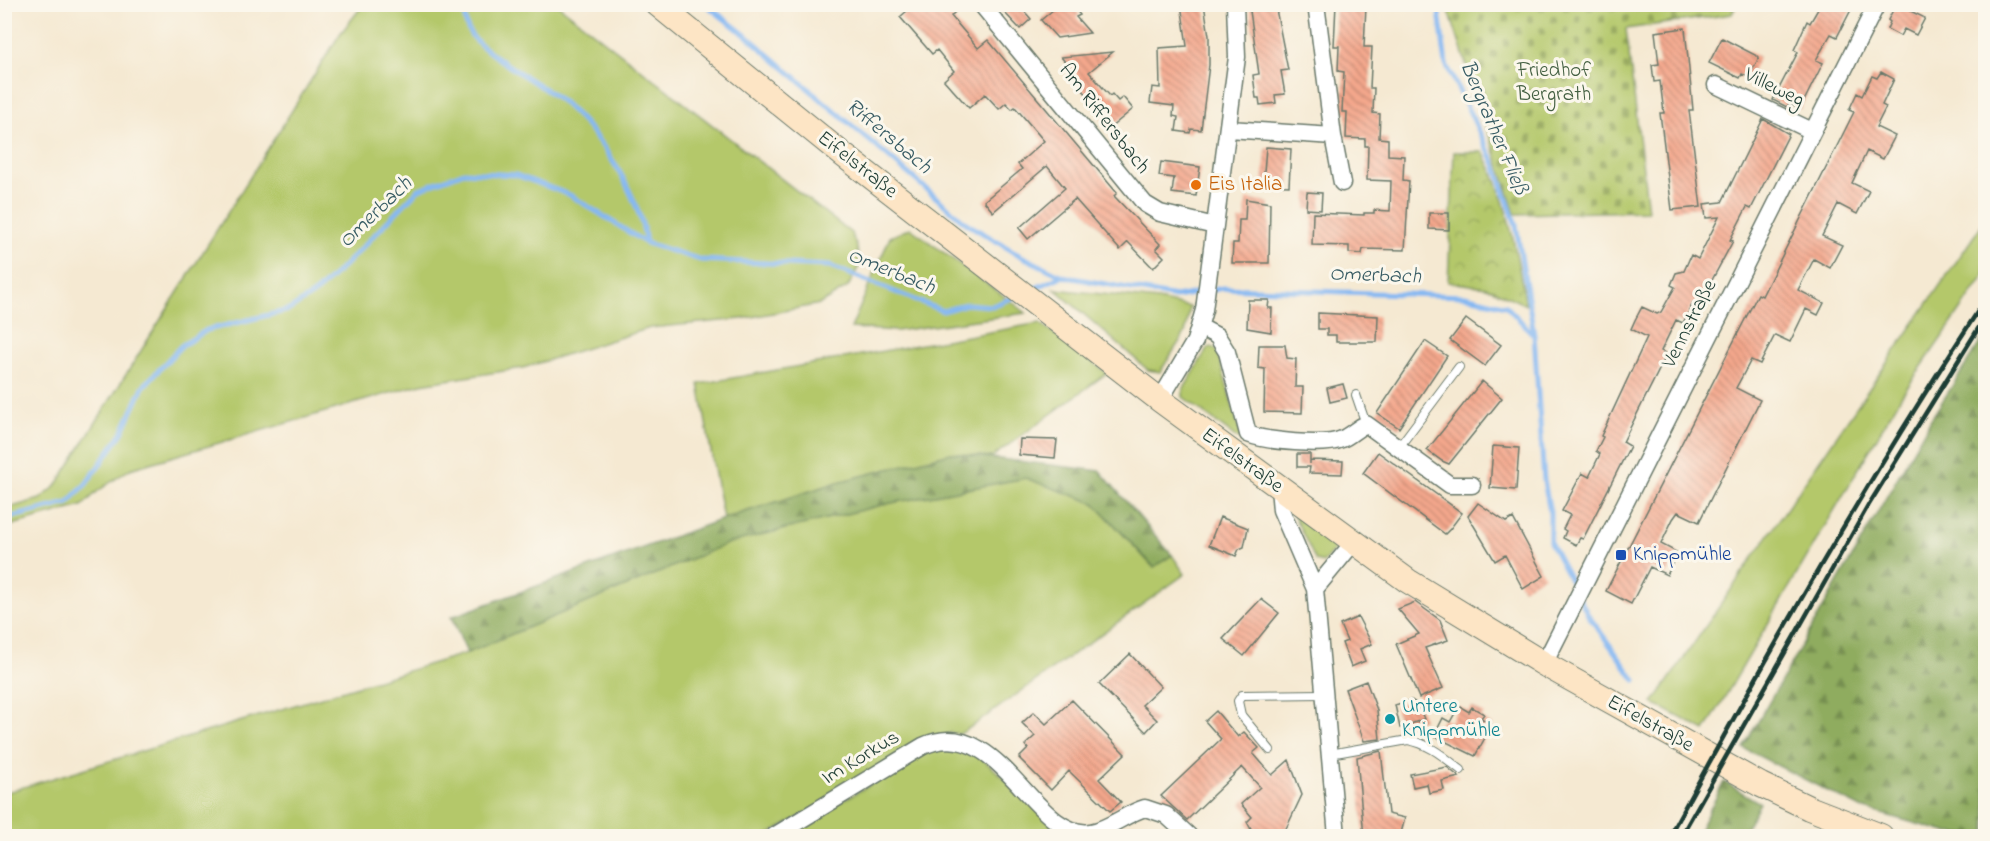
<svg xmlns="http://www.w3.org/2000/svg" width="1990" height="841" viewBox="0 0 1990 841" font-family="'Indie Flower',sans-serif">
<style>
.grass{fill:#b4c86b;stroke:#6a8250;stroke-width:1.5}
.forest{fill:url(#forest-firs);stroke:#57744a;stroke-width:1.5}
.cemetery{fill:url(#cemetery-stones);stroke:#6a8250;stroke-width:1.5}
.park{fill:url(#park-crowns);stroke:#6a8250;stroke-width:1.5}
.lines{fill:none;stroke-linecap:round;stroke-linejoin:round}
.stream{stroke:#85b8f2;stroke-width:5}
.building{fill:url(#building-back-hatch)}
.service-casing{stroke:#6a796b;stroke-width:10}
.minor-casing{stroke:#6a796b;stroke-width:19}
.secondary-casing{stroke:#6a796b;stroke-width:26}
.service{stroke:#fff;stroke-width:8}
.minor{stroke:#fff;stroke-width:16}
.secondary{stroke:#fde5c5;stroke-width:24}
.rail{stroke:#1f3d34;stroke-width:4.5}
.food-dot{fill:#e8710a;stroke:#fbf7ec;stroke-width:2}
.transit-dot{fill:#1a4fb4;stroke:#fbf7ec;stroke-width:2}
.culture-dot{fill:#0f9aa8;stroke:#fbf7ec;stroke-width:2}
.labels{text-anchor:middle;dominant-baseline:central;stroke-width:6;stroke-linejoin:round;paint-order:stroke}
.park-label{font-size:21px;fill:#446042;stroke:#fbf7ec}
.street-label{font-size:21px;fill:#1f3d34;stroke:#fbf7ec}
.food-label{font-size:21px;fill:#c56008;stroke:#fbf7ec;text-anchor:start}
.transit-label{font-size:21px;fill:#164399;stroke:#fbf7ec;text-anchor:start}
.culture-label{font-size:21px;fill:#0d838f;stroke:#fbf7ec;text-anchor:start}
.water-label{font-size:22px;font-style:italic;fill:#385c64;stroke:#fbf7ec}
</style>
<defs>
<pattern id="forest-firs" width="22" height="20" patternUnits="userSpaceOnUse" patternTransform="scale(1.5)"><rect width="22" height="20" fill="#8fac5f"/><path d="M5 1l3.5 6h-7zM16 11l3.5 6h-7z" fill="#748d4f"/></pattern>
<pattern id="cemetery-stones" width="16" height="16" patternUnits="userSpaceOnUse" patternTransform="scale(1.5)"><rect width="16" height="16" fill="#b4c86b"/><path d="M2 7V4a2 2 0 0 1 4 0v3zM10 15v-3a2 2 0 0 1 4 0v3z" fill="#92a459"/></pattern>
<pattern id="park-crowns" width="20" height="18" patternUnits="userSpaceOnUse" patternTransform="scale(1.5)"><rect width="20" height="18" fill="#b4c86b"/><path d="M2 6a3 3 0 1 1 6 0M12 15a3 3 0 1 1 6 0" fill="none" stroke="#92a459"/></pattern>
<pattern id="building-back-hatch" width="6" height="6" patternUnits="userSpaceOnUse" patternTransform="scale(1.5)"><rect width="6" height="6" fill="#f4a78c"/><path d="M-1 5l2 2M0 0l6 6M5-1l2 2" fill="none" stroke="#c58973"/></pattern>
</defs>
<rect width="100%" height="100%" fill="#fbf7ec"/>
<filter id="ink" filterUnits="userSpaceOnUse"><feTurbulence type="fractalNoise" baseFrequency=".0167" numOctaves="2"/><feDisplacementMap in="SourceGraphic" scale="12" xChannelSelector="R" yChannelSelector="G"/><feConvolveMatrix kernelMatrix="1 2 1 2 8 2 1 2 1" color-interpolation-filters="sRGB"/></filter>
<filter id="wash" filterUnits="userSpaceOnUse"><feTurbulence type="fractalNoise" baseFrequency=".008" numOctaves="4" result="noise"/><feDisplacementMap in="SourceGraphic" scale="24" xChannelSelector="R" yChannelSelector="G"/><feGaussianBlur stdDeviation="1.35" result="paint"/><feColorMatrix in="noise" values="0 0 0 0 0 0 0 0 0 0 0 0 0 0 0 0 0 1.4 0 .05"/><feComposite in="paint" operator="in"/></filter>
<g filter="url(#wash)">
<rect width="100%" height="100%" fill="#f5e9d2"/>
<!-- grass -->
<path class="grass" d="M363 5H558L851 233 857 247 859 266 848 287 820 304 741 319 650 328 523 368 421 384 130 469 98 491 82 506 5 527V509L40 499 56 486 340 34Z
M1985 220V275L1900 398 1705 731 1653 703Z
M910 228 1016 305 1026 313 896 331 851 328 890 237Z
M1055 289 1158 300 1190 307 1185 333 1160 372 1148 370Z
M1040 323 1107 373 992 457 951 453 838 482 723 519 699 384Z
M1211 347 1216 349 1218 354 1242 439 1237 438 1183 397V390L1207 349Z
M1026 478 1094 503 1153 567 1172 555 1185 574 974 725 960 734 950 733 766 836H6L7 792 467 653 729 543 886 504Z
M1293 514 1338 546 1323 563 1316 561Z
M951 747 974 752 1073 836H781L925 753Z"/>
<!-- forest -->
<path class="forest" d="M1985 335 1986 836 1949 833 1861 808 1743 748 1931 419Z
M951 453 1100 471 1172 555 1154 567 1094 503 1025 478 886 504 729 543 467 653 451 617 723 519 838 482Z
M1724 782 1760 803 1741 836H1696Z"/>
<!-- cemetery -->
<path class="cemetery" d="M1447 5V4L1736 5 1732 14 1626 29 1648 211 1515 214Z"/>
<!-- park -->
<path class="park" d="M1454 152H1483C1508 199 1516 252 1526 305L1487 287 1448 282Z"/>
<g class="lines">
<!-- stream -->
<path class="stream" d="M465 4C465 14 464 23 469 31 480 53 542 84 564 103 601 136 639 193 646 243
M705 4 748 37 966 223 1021 256 1062 276
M1438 4 1446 64 1494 162 1516 225 1534 334
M1031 290 1062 276 1176 297 1223 288 1465 296 1506 306 1534 335 1544 481 1550 512V542L1576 591
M4 519 68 503 86 484 122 433 143 387 181 346 207 330 289 310 315 293 344 266 419 189 464 172 516 175 570 195 646 243 701 260 830 266 943 311 966 304 992 306 1014 297
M1580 599 1588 615 1635 680
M1800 829 1806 836"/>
</g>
<g id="blocks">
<!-- building -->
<path class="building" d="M915 4H963L951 16 978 48 988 40 1117 193 1114 196 1160 244 1156 249 1164 257 1153 268 1128 242 1120 250 1075 199 1028 239 1019 228 1065 188 1047 166 993 212 984 201 1022 169 1018 164 1044 141 1015 107 1012 109 1006 103 999 109 985 94 969 108 944 80 954 71 937 50 932 54 900 17Z
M1013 4H1018L1031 19 1020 29 1004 12Z
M1060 4H1071L1080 15 1076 17 1090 33 1057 38 1041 20Z
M1181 4H1204L1209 36V65L1201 130 1191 129 1190 133 1176 131 1178 117 1173 116 1174 106 1150 103 1152 87 1160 88 1159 48 1187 46Z
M1249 4H1275L1288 70 1281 71 1285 94 1275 95 1276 103 1260 105 1259 98H1256L1253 75 1259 74Z
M1336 4 1366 6 1364 47H1372L1370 88H1374L1373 113 1380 114 1379 138 1388 139V155L1404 156 1403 180 1409 181 1405 250 1363 249 1362 254 1349 253V246L1312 245 1313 213 1364 215V213H1374V210L1390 211 1391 181 1367 180 1368 146H1365V139L1346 138 1347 112H1342L1344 72 1338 71 1339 46H1334Z
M1821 4H1854L1837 37 1831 34 1816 60 1823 63 1800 109 1789 104 1787 107 1773 100 1798 52 1794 50 1807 21 1810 23Z
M1896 4 1925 18 1916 35 1904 29 1900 36 1887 29 1890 22 1888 20Z
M1685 28 1693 110H1689L1701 207 1672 210 1660 113H1664L1660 81 1654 82 1652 65 1659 64 1655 32Z
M1722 38 1759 57 1749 77 1742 74 1740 78 1709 63Z
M1113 52 1089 72 1110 96 1112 94 1118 101 1123 97 1133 109 1110 128 1100 116 1103 113 1075 81 1079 78 1061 57Z
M1881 72 1894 79 1882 105 1886 107 1876 127 1895 136 1883 159 1867 151 1852 183 1869 191 1857 214 1838 204 1822 236 1842 245 1830 268 1814 259 1798 290 1824 303 1818 315 1806 309 1790 342 1775 335 1760 364 1751 360 1736 388 1760 400 1699 522 1678 512 1673 519 1661 544 1678 553 1667 575 1650 567 1631 604 1606 591 1758 294 1762 296 1854 112 1849 110 1857 93 1862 96 1872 76 1877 78Z
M1763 119 1789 134 1751 209 1747 207 1730 240 1733 241 1698 306 1693 303 1683 323 1676 320 1661 351 1667 354 1623 442 1630 446 1583 539 1580 538 1576 545 1563 538 1566 531 1563 529 1570 515 1562 511 1582 473 1589 477 1600 454 1596 451 1603 437 1601 436 1647 337 1631 329 1635 320 1642 307 1657 314 1661 312 1675 287 1671 285 1676 273 1684 271 1691 255 1698 259 1719 217 1706 218 1704 204 1722 202Z
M1266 147 1291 149 1289 186 1263 185Z
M1161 162 1200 167 1196 196 1172 193 1174 178 1159 176Z
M1307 192 1322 193 1321 210 1306 209Z
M1246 199 1270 203 1269 263H1232L1233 243H1238L1239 220H1245Z
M1429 213H1449V230L1429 229Z
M1248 300H1269L1268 308H1272L1271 332 1247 328Z
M1318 313 1378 316 1377 342H1336V335H1327V329H1318Z
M1466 319 1501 345 1485 366 1450 340Z
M1425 341 1447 356 1399 428 1377 413Z
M1259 345H1285L1287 358 1296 359 1295 387H1303L1302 413 1264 412 1265 369 1258 368Z
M1482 381 1502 398 1449 464 1442 461 1427 450Z
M1343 384 1347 398 1330 402 1327 388Z
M1020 439 1057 440 1055 458 1019 455Z
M1493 446 1519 448 1516 490 1490 488Z
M1378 452 1462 513 1450 529 1445 534 1363 473Z
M1297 454H1310V464V460L1343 461 1342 474 1309 473 1310 467H1297Z
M1478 503 1506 522 1513 518 1544 576 1523 589 1505 555 1495 561 1468 516Z
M1220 517 1248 528 1244 547 1239 549 1236 556 1209 545Z
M1261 599 1279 613 1244 656 1223 639Z
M1415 602 1440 620 1448 640 1425 648 1443 688 1419 698 1396 644 1419 634 1398 609Z
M1358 617 1372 644 1360 649 1365 661 1351 667 1342 643 1347 641 1340 625Z
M1130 654 1161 687 1142 705 1157 720 1146 732 1099 684Z
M1366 681 1377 710 1380 739 1364 741 1345 689Z
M1072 700 1125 754 1099 779 1121 802 1110 811 1069 771 1051 790 1019 758 1028 749 1025 745 1035 736 1022 723 1034 712 1046 724Z
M1411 700 1418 704 1424 719 1400 728 1395 705Z
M1459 706 1469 712 1472 707 1484 714 1481 718 1492 725 1475 756 1434 736 1443 718 1450 722Z
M1216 711 1238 737 1244 732 1259 748 1253 753 1272 775 1289 760 1302 795 1282 837H1255L1247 822 1252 817 1241 804 1260 787 1242 767 1187 820 1161 796 1221 739 1205 721Z
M1381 751 1388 814 1405 818 1400 837H1364L1357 757Z
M1447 767 1459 777 1442 781 1444 790 1429 793 1427 784 1413 787 1410 774Z"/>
</g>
</g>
<g filter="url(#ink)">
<use href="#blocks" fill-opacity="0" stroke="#6a796b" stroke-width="1.5"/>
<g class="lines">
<!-- service casing -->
<g class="service-casing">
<path id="service" d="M1356 395 1366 424
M1399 447 1459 367
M1270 750 1241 715 1238 701 1242 695 1324 694
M1330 754 1408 740C1430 744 1444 757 1461 770"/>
</g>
<!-- minor casing -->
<g class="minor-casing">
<path id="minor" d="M981 4 1145 204 1160 213 1215 226
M1716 85 1812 131
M1229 129 1333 136 1316 4
M1333 136 1342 183
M1200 327 1217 336 1227 352 1248 434C1265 441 1325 447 1342 439 1350 436 1357 428 1366 424L1450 485H1472
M1160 400 1195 341 1204 310 1237 57 1235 4
M1279 488 1281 510 1315 589 1337 836
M1315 589 1353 543
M1544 664 1877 4
M774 836 923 746C999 711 1034 841 1091 832 1109 829 1127 813 1145 808L1166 815 1189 836"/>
</g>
<!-- secondary casing -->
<g class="secondary-casing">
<path id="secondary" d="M657 4 842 154 1160 400 1408 581 1544 664 1761 785 1809 808 1881 836"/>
</g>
<!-- service -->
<use href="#service" class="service"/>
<!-- minor -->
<use href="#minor" class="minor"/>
<!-- secondary -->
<use href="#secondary" class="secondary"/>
<!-- rail -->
<path class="rail" d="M1669 836C1768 654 1871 472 1986 299
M1681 836 1868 506 1986 316"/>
</g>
</g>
<!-- markers -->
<circle class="food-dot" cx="1196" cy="185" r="6"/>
<rect class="transit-dot" x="1615" y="549" width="12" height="12" rx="3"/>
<circle class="culture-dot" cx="1390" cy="719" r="6"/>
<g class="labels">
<!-- park labels -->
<g class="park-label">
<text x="1554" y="71">Friedhof<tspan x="1554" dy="24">Bergrath</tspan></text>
</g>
<!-- street labels -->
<g class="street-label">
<text transform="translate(1774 88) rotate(26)">Villeweg</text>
<text transform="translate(1104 119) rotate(52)">Am Riffersbach</text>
<text transform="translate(857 165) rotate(38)">Eifelstraße</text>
<text transform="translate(1690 324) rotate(-63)">Vennstraße</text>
<text transform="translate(1242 461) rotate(36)">Eifelstraße</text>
<text transform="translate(1650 724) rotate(29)">Eifelstraße</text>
<text transform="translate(861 758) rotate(-31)">Im Korkus</text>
</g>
<!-- food labels -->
<g class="food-label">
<text x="1208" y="185">Eis Italia</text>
</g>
<!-- transit labels -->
<g class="transit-label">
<text x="1633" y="555">Knippmühle</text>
</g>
<!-- culture labels -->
<g class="culture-label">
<text x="1402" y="707">Untere<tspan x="1402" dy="24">Knippmühle</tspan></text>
</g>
<!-- water labels -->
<g class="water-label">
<text transform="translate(1493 128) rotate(67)">Bergrather Fließ</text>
<text transform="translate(888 137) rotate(40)">Riffersbach</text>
<text transform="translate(376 213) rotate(-44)">Omerbach</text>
<text transform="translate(891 272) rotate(22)">Omerbach</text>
<text transform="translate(1375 276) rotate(2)">Omerbach</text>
</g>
</g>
<!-- margin -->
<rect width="1990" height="841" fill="none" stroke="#fbf7ec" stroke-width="24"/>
</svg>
